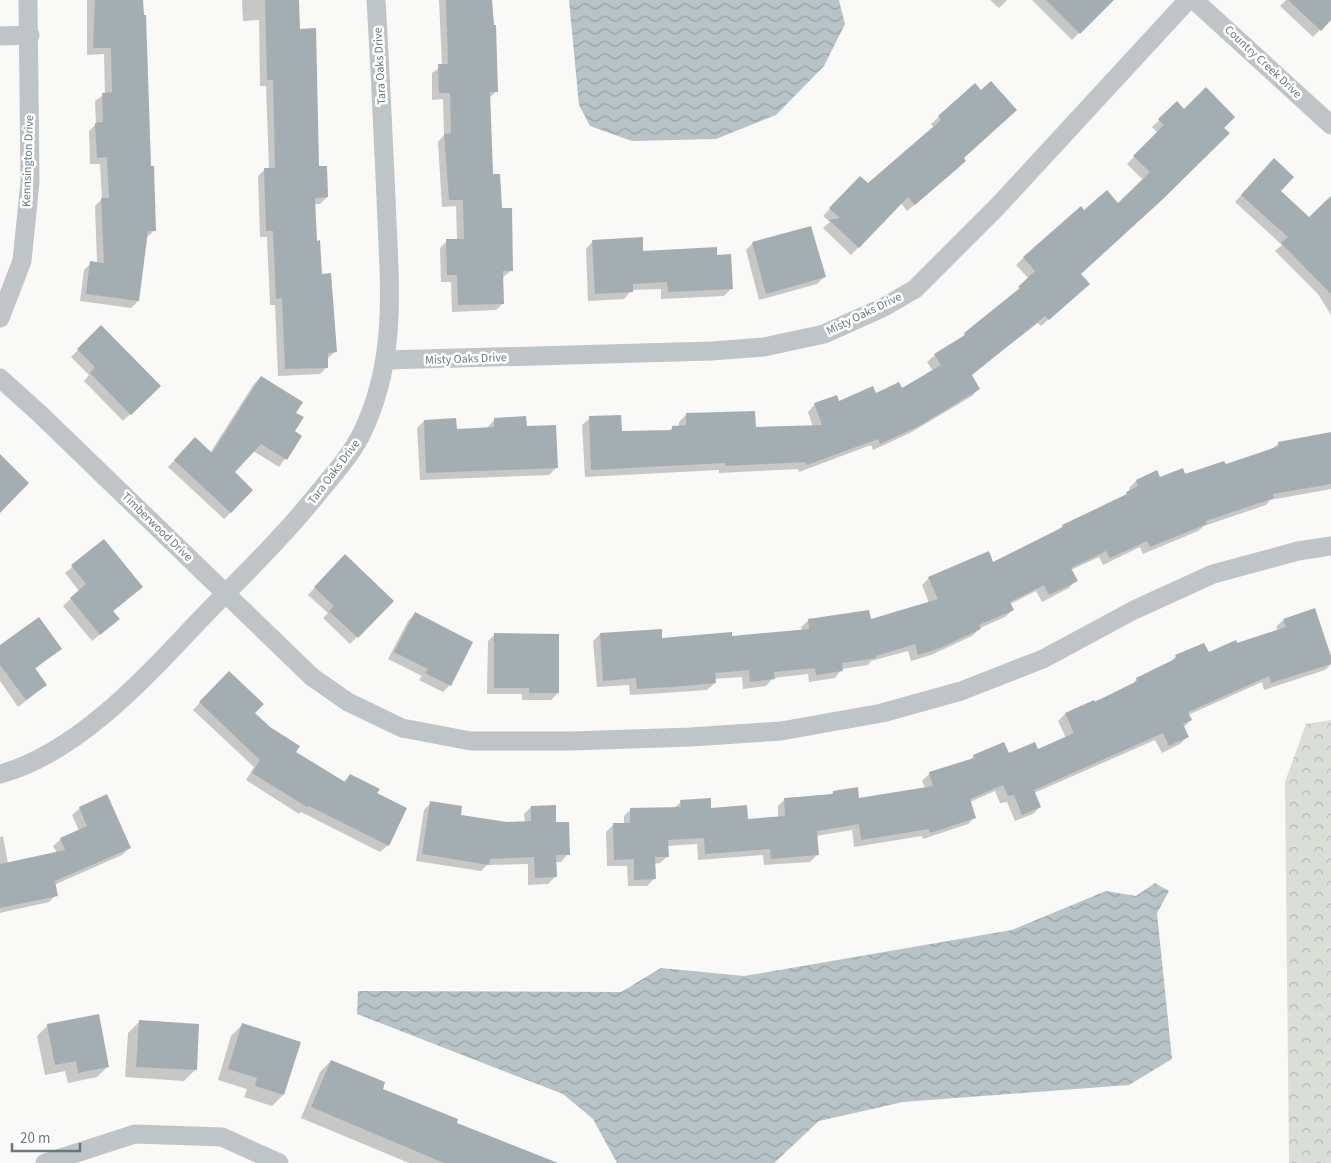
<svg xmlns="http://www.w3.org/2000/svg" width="1331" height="1163" viewBox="0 0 1331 1163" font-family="'Source Sans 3',sans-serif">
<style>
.forest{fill:url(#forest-crowns)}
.water{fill:url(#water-waves)}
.shadow{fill:#0003}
.building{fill:#a4aeb2}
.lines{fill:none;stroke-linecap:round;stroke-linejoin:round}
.street{stroke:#bfc4c7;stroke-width:19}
.labels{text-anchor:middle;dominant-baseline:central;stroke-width:5;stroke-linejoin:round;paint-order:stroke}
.street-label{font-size:12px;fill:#67787f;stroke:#fff}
</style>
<defs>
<pattern id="forest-crowns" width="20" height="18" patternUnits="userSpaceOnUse" patternTransform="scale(1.25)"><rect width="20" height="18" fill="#daded7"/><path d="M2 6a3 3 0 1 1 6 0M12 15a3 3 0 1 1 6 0" fill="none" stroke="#b5b9b4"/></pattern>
<pattern id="water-waves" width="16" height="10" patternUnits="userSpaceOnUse" patternTransform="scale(1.25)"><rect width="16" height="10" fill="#b7c3c6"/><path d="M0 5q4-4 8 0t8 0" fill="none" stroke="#99a3a6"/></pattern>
</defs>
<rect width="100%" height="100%" fill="#f9f9f8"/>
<!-- forest -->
<path class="forest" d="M1331 720V1163H1289L1285 782 1306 724Z"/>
<!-- water -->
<path class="water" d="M569 0H839L845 24 824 66 776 115 716 139 632 141 590 126 579 105Z
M1155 883 1169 891 1157 913 1172 1059 1129 1085 903 1102 819 1121 774 1163H617L593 1119 563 1094 357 1014 358 991 621 992 661 968 744 976 1012 930 1106 891 1136 896Z"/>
<!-- shadow -->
<path class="shadow" d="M87 0H142L150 168 155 230 146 238 138 301 131 308 80 301 84 270 91 263H97L95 206 102 199 100 164H90L89 131 96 124 95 101 105 94 104 54 87 55Z
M242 0H298L299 30 318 168 327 197 320 204H314L315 242 335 352 327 359V367L320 374 278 376 275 305H270L267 237H260L258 176 265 169H269L266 86H260L259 20 243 21Z
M439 0H491L497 91 489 98 492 175 512 270 502 278 503 303 496 310 452 312 451 282H441L440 248 447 241 457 240 456 206 442 207 438 142 444 135 443 99 432 100V73L442 66Z
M990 0H1007L999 8Z
M1032 0H1101L1106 6 1072 40Z
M1286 0H1331V18L1313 37 1280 6Z
M975 85 963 158 958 168 907 211 901 203 851 255 823 228 830 222 823 216 860 178 868 185 934 128 931 124Z
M1177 103 1184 110 1233 117 1079 274 1081 291 1041 326 1038 323 971 375 979 388 972 396 910 433 873 450 871 445 799 472 798 469 719 473V470L585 477 582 425 590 418 620 433 669 431 673 427H679V422L686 415 754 429 813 427 808 412 815 404 838 403 901 390 933 371 927 362 935 355 957 341 1013 295 1029 279 1016 265 1023 258 1080 208 1084 212 1118 205 1143 180 1127 164 1158 133 1152 127Z
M1267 167 1280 191 1309 218 1331 206V315L1318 294 1275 251 1282 245 1235 202Z
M593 241 642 253 716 256 732 288 724 296 661 299V289L632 290 624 299 588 301 586 249Z
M753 243 824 277 817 284 759 300 746 250Z
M101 327 159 386 123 421 84 381 89 375 71 357Z
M261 377 293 432 301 437 279 467 253 451 233 472 231 512 224 519 168 467 188 446 210 453 254 384Z
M495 419 526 427 556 468 549 475 420 480 417 428 424 421 455 430 487 428Z
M1279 443 1331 444V489L1270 500 1266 505 1204 526 1198 531 1143 554 1140 547 1103 565 1099 557 1071 570 1076 580 1069 588 1042 602 1036 591 1010 604 1013 610 1005 617 980 628 972 636 931 655 911 661 908 651 871 661 868 665 842 669 835 678 809 682 808 674 773 678 766 686 743 689 742 677 714 679 715 683 707 690 664 693 630 695 629 685 597 687 593 641 600 634 661 640 731 638 802 631 801 627 809 620H870L929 603 922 585 929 578 993 564 1057 531 1063 526 1120 499 1130 491 1129 488 1136 481 1157 472 1160 479 1225 465 1271 450Z
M104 540 142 587 112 612 118 619 92 641 63 606 79 591 65 573Z
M345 556 392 601 350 644 323 618 328 613 308 595Z
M415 614 450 685 443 692 419 680 422 676 388 659 408 621Z
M1283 620 1331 661V664L1325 670 1264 690 1262 682 1188 715 1191 720 1183 728 1187 737 1180 744 1162 753 1155 740 1034 793 1040 807 1033 814 1015 821 1007 802 1000 803 995 791 970 802 975 817 968 824 923 839 922 836 854 847 852 830 816 836 817 855 810 862 764 865 763 855 698 860 697 844 667 846 668 856 660 863 654 864V879L647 886H628L627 866H607L606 832 614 824H624V816L631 809 674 808 681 802 747 820 778 818V806L785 799 830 795 834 792 858 799 925 788 922 781 930 773 969 761 974 756 1037 750 1066 738 1058 721 1065 714 1131 686 1137 679 1169 664 1176 656 1204 644 1208 654 1278 631 1276 627Z
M495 634 558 693 551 700H522V694H487L488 641Z
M0 646 60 649 35 669 46 685 18 707 0 681Z
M229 672 254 713 294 752 343 782 350 776 376 794 388 845 380 852 301 812 299 814 246 780 254 767 193 710Z
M431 803 459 816 507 823H525L524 814 531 807 555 824 568 854 561 862H555V877L548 884 528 885V864L487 865 481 871 416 861 424 810Z
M80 808 129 848 122 855 54 885 56 895 49 902 0 913V837L3 836 8 864 57 853 53 846 61 839 79 831 72 815Z
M139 1022 195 1070 184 1081 125 1077 128 1033Z
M48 1025 108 1066 97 1077 68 1083 65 1071 45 1075 37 1036Z
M242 1025 283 1095 272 1106 244 1097 247 1089 218 1080 231 1036Z
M331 1061 381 1090 455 1123 542 1157 540 1163H409L301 1118 320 1072Z"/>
<!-- building -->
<path class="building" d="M95 0H143L144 15H146L151 166H154L156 231H148L139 301 86 294 90 261 104 263 101 198H109L107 157 97 158 95 123 103 122 102 93 112 92 111 48H93Z
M265 0H299L300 29 316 28 319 166H327L328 197 315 198 317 241 320 240 322 274 331 273 337 352 328 353V368L285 369 282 298 276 299 273 231H266L264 168H275L273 80H267Z
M446 0H492L494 25H496L498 92H490L493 174H500L502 208H512L513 271H503L504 304 458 305 457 275H447L446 239H464L463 200H449L444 134 451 133 450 93H439L438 64H448Z
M1046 0H1114L1080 34Z
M1288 0H1331V20L1321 31Z
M991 81 1017 110 964 158 966 161 915 205 908 197 859 248 829 220 840 218 829 208 860 176 868 183 941 120 938 116 975 83 981 90Z
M1206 87 1235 117 1224 128 1230 133 1163 199 1081 274 1090 284 1049 320 1045 316 972 375 980 389 919 426 880 444 878 439 807 465 805 462 725 466V463L591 470 589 416 621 415 622 431 672 430V426L686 425V413L755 411 756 427 822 425 814 403 837 395 839 401 873 386 876 393 899 382 902 388 941 365 934 354 965 335 964 333 1020 288 1018 287 1035 271 1023 257 1081 206 1084 210 1107 190 1118 203 1150 172 1133 156 1164 125 1158 119 1177 101 1184 109Z
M1274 158 1294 177 1281 191 1309 217 1331 196V294L1281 243 1288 237 1241 195Z
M811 226 826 277 766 294 752 242Z
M643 237V251L717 247V255L731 254 733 289 668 292 667 282 633 284V292L595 294 592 240Z
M101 325 161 386 131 415 90 373 95 367 77 349Z
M261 376 303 402 296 413 304 417 295 431 302 436 287 460 261 444 235 472 253 490 231 513 174 460 195 437 212 453Z
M526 416 527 426 556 425 558 468 426 473 424 420 456 418 457 429 494 427V418Z
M1331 432V484L1273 494 1274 498 1206 521 1207 524 1150 547 1147 541 1110 558 1106 551 1071 568 1078 581 1049 595 1044 585 1010 602 1014 610 979 625 981 629 940 648 918 655 915 644 876 656V658L842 663 843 671 816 675 815 668 774 672 775 679 750 682 749 670 715 673 716 683 672 687 637 689 636 678 603 681 600 633 662 629V638L732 632V636L809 629 808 619 869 610 871 619 938 599 928 577 989 551 993 562 1063 527 1062 525 1127 494 1126 492 1138 486 1136 480 1157 470 1160 477 1183 468 1185 474 1224 461 1226 464 1279 446 1278 442Z
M0 454 29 483 0 513Z
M104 539 143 587 113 611 120 619 100 635 70 598 86 584 71 565Z
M345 554 394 601 358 638 329 611 334 606 314 587Z
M1315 608 1331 656V664L1271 683 1269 676 1188 712 1192 720 1183 724 1189 737 1169 746 1163 733 1034 790 1041 807 1022 815 1014 795 1008 796 1003 785 970 799 976 818 930 833 929 829 861 840 859 824 817 831 819 855 771 859 770 849 705 854 704 838 668 840 669 857H655L656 879 634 880V859L614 860 613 823H630V808L681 807 680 800 711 798V808L747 805 748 819 785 816 784 798 833 794V791L858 787 859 798 933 786 929 772 974 758 973 755 1004 742 1009 753 1035 742 1038 749 1074 733 1065 713 1094 700 1095 702 1137 681 1136 678 1177 658 1175 655 1204 643 1209 652 1236 640 1237 643 1286 627 1283 619Z
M415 612 473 642 451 686 425 673 428 669 394 652Z
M39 617 62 649 35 668 47 685 26 700 0 665V645Z
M494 633 559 634V693H529V688H494Z
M229 671 264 704 255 713 270 727 300 746 296 752 345 782 350 774 380 789 377 793 407 808 389 846 309 806 307 807 252 773 260 760 199 702Z
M107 794 131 848 55 881 58 896 0 908V864L65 850 60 838 87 826 79 807Z
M430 801 462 806 461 815 507 822 531 821V806L556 805V822H569L570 855H556L557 877 535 878 534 857 490 859 489 865 422 854Z
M99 1014 109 1067 78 1073 76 1061 55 1065 47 1024Z
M139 1020 199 1024 197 1070 136 1067Z
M242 1023 301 1042 284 1095 255 1086 257 1078 228 1069Z
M331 1060 385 1082 383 1089 458 1119 457 1123 558 1163H444L311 1107Z"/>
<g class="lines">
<!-- street -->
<path class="street" d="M1194 0 1331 125
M0 36 30 35
M0 318 22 261 30 182 28 0
M386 360 712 351 764 347 824 334 884 307 915 289 998 206 1188 0
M0 378 40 414 312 677 348 702 402 728 471 741H571L691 737 781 731 882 713 961 691 1043 659 1134 610 1213 574 1298 551 1331 546
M0 774C73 755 143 681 193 627 236 582 280 541 319 492 334 474 350 456 361 435 399 358 389 282 386 198 383 132 380 66 376 0
M45 1163 135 1134 222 1137 279 1163"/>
</g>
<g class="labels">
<!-- street labels -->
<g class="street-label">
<text transform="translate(1263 62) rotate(43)">Country Creek Drive</text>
<text transform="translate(380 66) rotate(-93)">Tara Oaks Drive</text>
<text transform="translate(28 161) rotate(-88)">Kennsington Drive</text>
<text transform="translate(864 314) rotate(-26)">Misty Oaks Drive</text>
<text transform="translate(466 359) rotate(-2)">Misty Oaks Drive</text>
<text transform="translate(334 472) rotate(-53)">Tara Oaks Drive</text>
<text transform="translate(157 527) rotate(44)">Timberwood Drive</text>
</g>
</g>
<!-- scale -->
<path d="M12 1143v8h68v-8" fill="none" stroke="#67787f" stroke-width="2.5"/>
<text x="20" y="1143" font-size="15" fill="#67787f" stroke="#ffffff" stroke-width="4" paint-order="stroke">20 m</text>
</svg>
